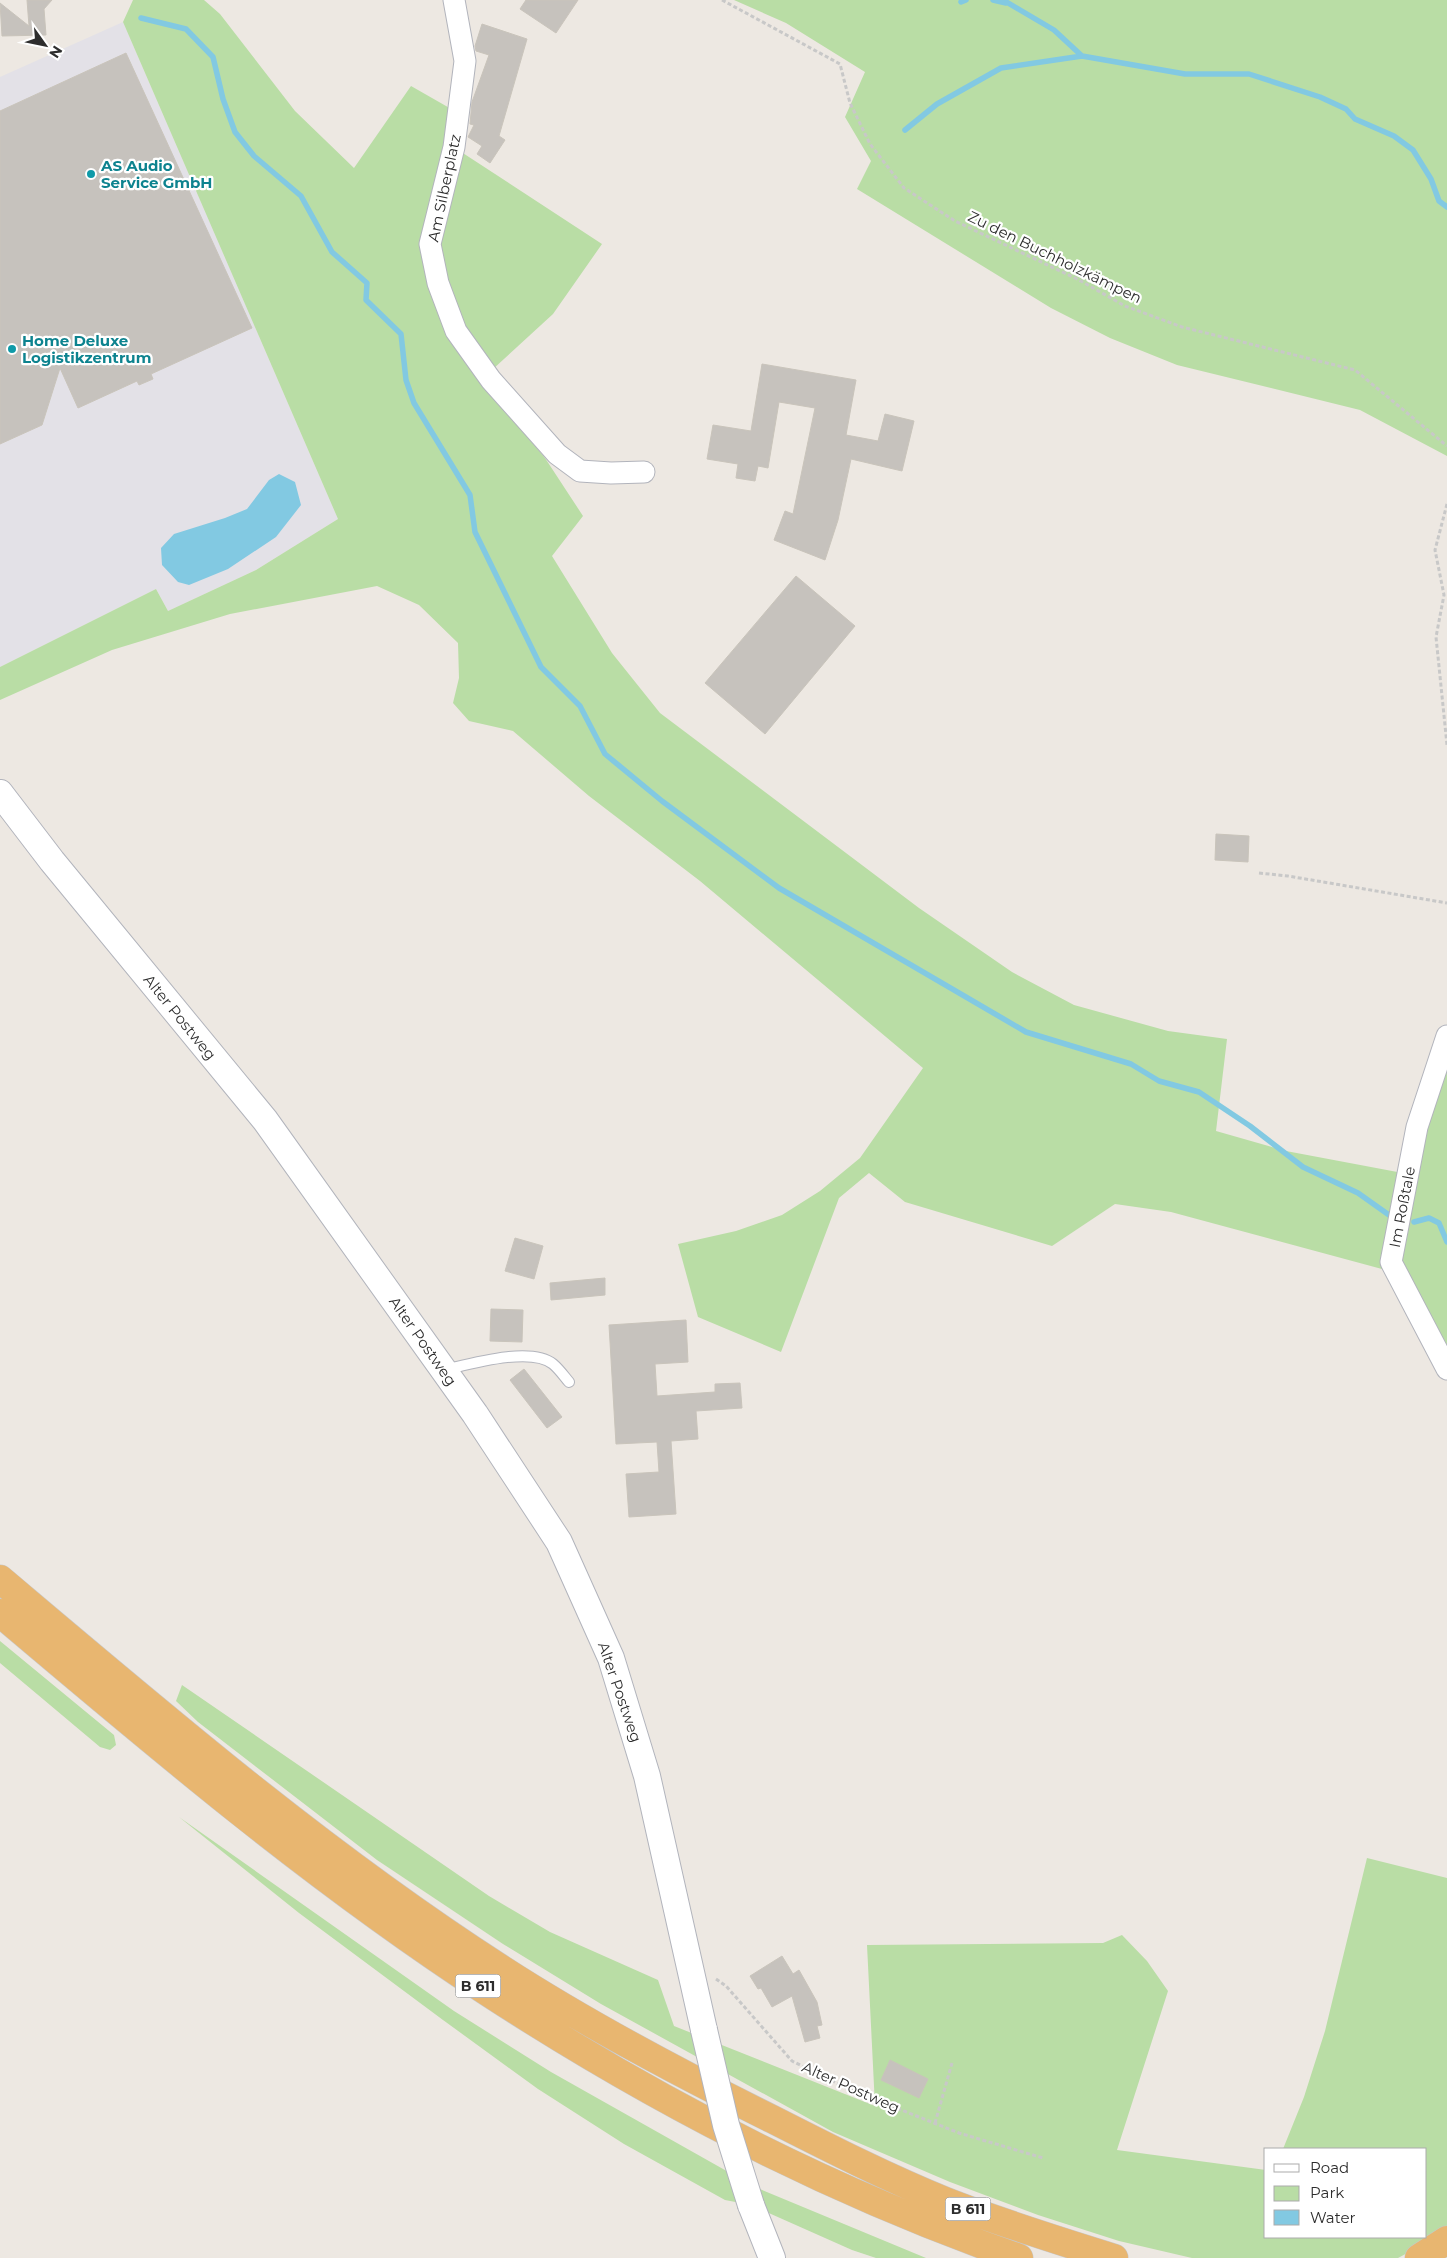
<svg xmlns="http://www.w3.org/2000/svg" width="1447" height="2258" viewBox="0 0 1447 2258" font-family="Montserrat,sans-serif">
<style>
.industrial{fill:#e3e1e7}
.green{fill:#b9dda5}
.water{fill:#82c9e2}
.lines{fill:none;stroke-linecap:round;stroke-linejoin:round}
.stream{stroke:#82c9e2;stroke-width:5.5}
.building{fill:#c6c2bd;stroke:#c9c4bb}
.service-casing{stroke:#b2b4bc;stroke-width:12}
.minor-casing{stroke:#b2b4bc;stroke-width:23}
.tertiary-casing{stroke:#b2b4bc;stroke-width:28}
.trunk-casing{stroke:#c8c8c8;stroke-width:29}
.path{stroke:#c8c8c8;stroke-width:3;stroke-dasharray:4 2.5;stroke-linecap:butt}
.service{stroke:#fff;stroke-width:10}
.minor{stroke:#fff;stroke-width:21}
.tertiary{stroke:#fff;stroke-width:26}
.trunk{stroke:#e8b670;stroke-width:28}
.tertiary-bridge-casing{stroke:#b2b4bc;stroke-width:28;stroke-linecap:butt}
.tertiary-bridge{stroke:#fff;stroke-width:26}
.culture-dot{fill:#0f9aa8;stroke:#fff;stroke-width:2}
.labels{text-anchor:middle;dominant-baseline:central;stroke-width:4.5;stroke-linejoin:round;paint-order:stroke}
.shield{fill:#fff;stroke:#6c6c6c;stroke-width:1}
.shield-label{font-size:14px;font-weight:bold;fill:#2d2d2d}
.culture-label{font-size:15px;font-weight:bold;fill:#0d838f;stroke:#fff;text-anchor:start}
.street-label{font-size:15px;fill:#2d2d2d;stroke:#fff}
</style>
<rect width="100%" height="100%" fill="#ede8e2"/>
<!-- industrial -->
<path class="industrial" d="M123 22 338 519 256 570 168 611 156 589 0 667V77Z"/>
<!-- green -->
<path class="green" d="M133 0H204L220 14 295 111 354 168 411 86 453 110 449 144 602 244 553 314 481 380 545 458 583 516 552 556 612 653 660 713 919 908 1012 972 1074 1005 1168 1031 1227 1039 1216 1131 1286 1151 1408 1174 1447 1033V1375L1393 1272 1171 1212 1115 1204 1052 1246 905 1202 869 1173 839 1198 781 1352 698 1317 678 1244 736 1231 782 1215 820 1191 860 1158 923 1068 700 881 589 796 513 731 469 721 453 703 459 678 458 643 419 605 377 586 230 614 112 650 0 700V667L156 589 168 611 256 570 338 519 123 22Z
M734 0H1447V456L1360 410 1177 365 1110 338 1051 308 857 189 871 161 845 117 865 72 786 23Z
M0 1641 114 1735 116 1745 110 1750 100 1747 0 1663Z
M182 1685 489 1896 550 1932 658 1980 674 2026 875 2106 867 1945 1103 1943 1122 1935 1147 1961 1168 1991 1117 2150 1266 2170V2237H1426V2149H1283L1304 2097 1325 2031 1367 1858 1447 1878V2227L1428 2242 1398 2258H1192L1119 2241 1038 2215 950 2182 833 2132 601 2004 503 1944 377 1860 198 1722 176 1701Z
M179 1817 454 2011 551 2072 755 2187 926 2258H876L852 2250 751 2205 725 2200 624 2144 538 2089 443 2020 299 1913Z"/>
<!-- water -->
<path class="water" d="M279 474 295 482 301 505 276 537 228 569 189 585 178 582 162 565 161 548 174 534 225 518 247 509 269 480Z"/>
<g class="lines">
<!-- stream -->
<path class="stream" d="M993 0 1006 3
M1003 0 1054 30 1082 56 1185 74H1249L1320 97 1346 109 1355 119 1394 136 1413 150 1431 179 1439 201 1447 207
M961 2 966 0
M141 18 186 29 213 57 223 99 235 132 254 156 301 196 332 252 367 283 366 300 401 334 406 380 414 403 470 495 475 532 541 667 580 706 605 754 662 801 779 888 1026 1032 1131 1064 1159 1081 1199 1092 1250 1126 1303 1167 1358 1193 1389 1215
M905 130 937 104 1001 68 1082 56
M1414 1222 1429 1218 1439 1223 1447 1242"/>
</g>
<!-- building -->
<path class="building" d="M27 0H52L44 9 46 35 2 36 0 3 29 26Z
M526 0H578L556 33 520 9Z
M482 24 527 39 499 136 505 140 490 163 477 154 482 146 468 137 474 125 470 124 472 102 489 55 476 51 475 46Z
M126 53 252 328 151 374 153 379 139 385 137 381 78 408 60 368 42 425 0 444V111Z
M762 364 856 380 846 435 878 441 885 414 914 421 902 471 851 459 838 520 825 560 774 540 785 511 793 514 815 408 779 402 768 468 758 466 755 481 736 478 738 464 707 459 713 425 751 431Z
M796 576 855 626 765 734 705 683Z
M1216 834 1249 836 1248 862 1215 860Z
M515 1238 543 1246 534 1279 505 1271Z
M605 1278V1295L551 1300 550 1283Z
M491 1309 523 1310 522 1342 490 1341Z
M686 1320 688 1362 655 1364 657 1396 715 1392V1384L740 1383 742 1408 696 1411 698 1439 671 1441 676 1514 629 1517 626 1474 659 1472 657 1442 616 1444 609 1325Z
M524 1369 562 1417 547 1428 510 1380Z
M782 1956 793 1974 799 1970 817 2002 822 2025 817 2026 820 2038 805 2042 792 1996 772 2007 761 1988 758 1989 750 1976Z
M890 2060 928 2079 919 2098 881 2080Z"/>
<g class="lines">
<!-- service casing -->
<g class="service-casing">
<path id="service" d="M444 1370C470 1364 531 1346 553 1364 559 1369 564 1376 569 1382"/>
</g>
<!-- minor casing -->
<g class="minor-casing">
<path id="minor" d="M454 0 465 61 454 147 430 244 438 283 456 331 491 380 557 454 580 471 611 473 644 472
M1447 1036 1417 1127 1391 1262 1447 1369"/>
</g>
<!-- tertiary casing -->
<g class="tertiary-casing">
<path id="tertiary" d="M0 793 52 861 265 1120 475 1414 559 1542 611 1658 647 1776 704 2030
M751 2205 772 2258"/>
</g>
<!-- trunk casing -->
<g class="trunk-casing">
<path id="trunk" d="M0 1579C161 1715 323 1854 500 1968 588 2025 679 2073 772 2119 829 2148 886 2177 945 2201 1001 2223 1057 2240 1114 2258
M0 1613C156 1745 314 1879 486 1991 653 2100 831 2192 1019 2258
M1419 2258 1447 2240"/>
</g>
<!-- path -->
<path class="path" d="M722 0 840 64 850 103 870 144 904 188 955 221 1079 280 1125 306 1182 327 1355 370 1447 446
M1447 504 1435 550 1444 595 1436 637 1447 745
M1259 873 1288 876 1447 903
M716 1979 726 1986 792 2061 849 2089 959 2133 1043 2158
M935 2123 952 2063"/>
<!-- service -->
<use href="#service" class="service"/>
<!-- minor -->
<use href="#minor" class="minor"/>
<!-- tertiary -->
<use href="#tertiary" class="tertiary"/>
<!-- trunk -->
<use href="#trunk" class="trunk"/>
<!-- tertiary-bridge casing -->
<g class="tertiary-bridge-casing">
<path id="tertiary-bridge" d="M704 2030 726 2125 751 2205"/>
</g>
<!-- tertiary-bridge -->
<use href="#tertiary-bridge" class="tertiary-bridge"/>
</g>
<!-- markers -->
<g class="culture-dot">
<circle cx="91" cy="174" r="5"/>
<circle cx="12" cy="349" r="5"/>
</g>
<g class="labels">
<!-- shield labels -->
<g class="shield">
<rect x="455.5" y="1974.5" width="45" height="23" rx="4"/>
<rect x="945.5" y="2197.5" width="45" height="23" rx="4"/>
</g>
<g class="shield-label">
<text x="478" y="1986">B 611</text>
<text x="968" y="2209">B 611</text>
</g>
<!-- culture labels -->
<g class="culture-label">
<text x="101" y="165">AS Audio<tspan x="101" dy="17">Service GmbH</tspan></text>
<text x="22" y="340">Home Deluxe<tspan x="22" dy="17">Logistikzentrum</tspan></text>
</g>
<!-- street labels -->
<g class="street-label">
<text transform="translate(444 188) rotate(-78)">Am Silberplatz</text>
<text transform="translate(1055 257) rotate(26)">Zu den Buchholzkämpen</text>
<text transform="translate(180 1017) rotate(51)">Alter Postweg</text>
<text transform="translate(1402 1207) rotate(-79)">Im Roßtale</text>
<text transform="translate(423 1341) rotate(55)">Alter Postweg</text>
<text transform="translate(620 1692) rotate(71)">Alter Postweg</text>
<text transform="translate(851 2087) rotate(24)">Alter Postweg</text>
</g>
</g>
<!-- legend -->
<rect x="1264" y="2148" width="162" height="90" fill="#ffffff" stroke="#ababab"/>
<rect x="1274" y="2164" width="25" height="8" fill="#ffffff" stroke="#ababab"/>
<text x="1310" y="2173" font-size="15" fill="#2d2d2d">Road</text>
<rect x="1274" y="2186" width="25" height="15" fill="#b9dda5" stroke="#ababab"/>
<text x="1310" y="2198" font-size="15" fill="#2d2d2d">Park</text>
<rect x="1274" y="2210" width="25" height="15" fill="#82c9e2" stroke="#ababab"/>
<text x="1310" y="2223" font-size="15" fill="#2d2d2d">Water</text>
<!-- north arrow -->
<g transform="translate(45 45) rotate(123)" stroke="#ffffff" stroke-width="4" paint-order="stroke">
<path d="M0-4L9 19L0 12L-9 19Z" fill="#2d2d2d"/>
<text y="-8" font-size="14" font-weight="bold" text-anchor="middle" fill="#2d2d2d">N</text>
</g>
</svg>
